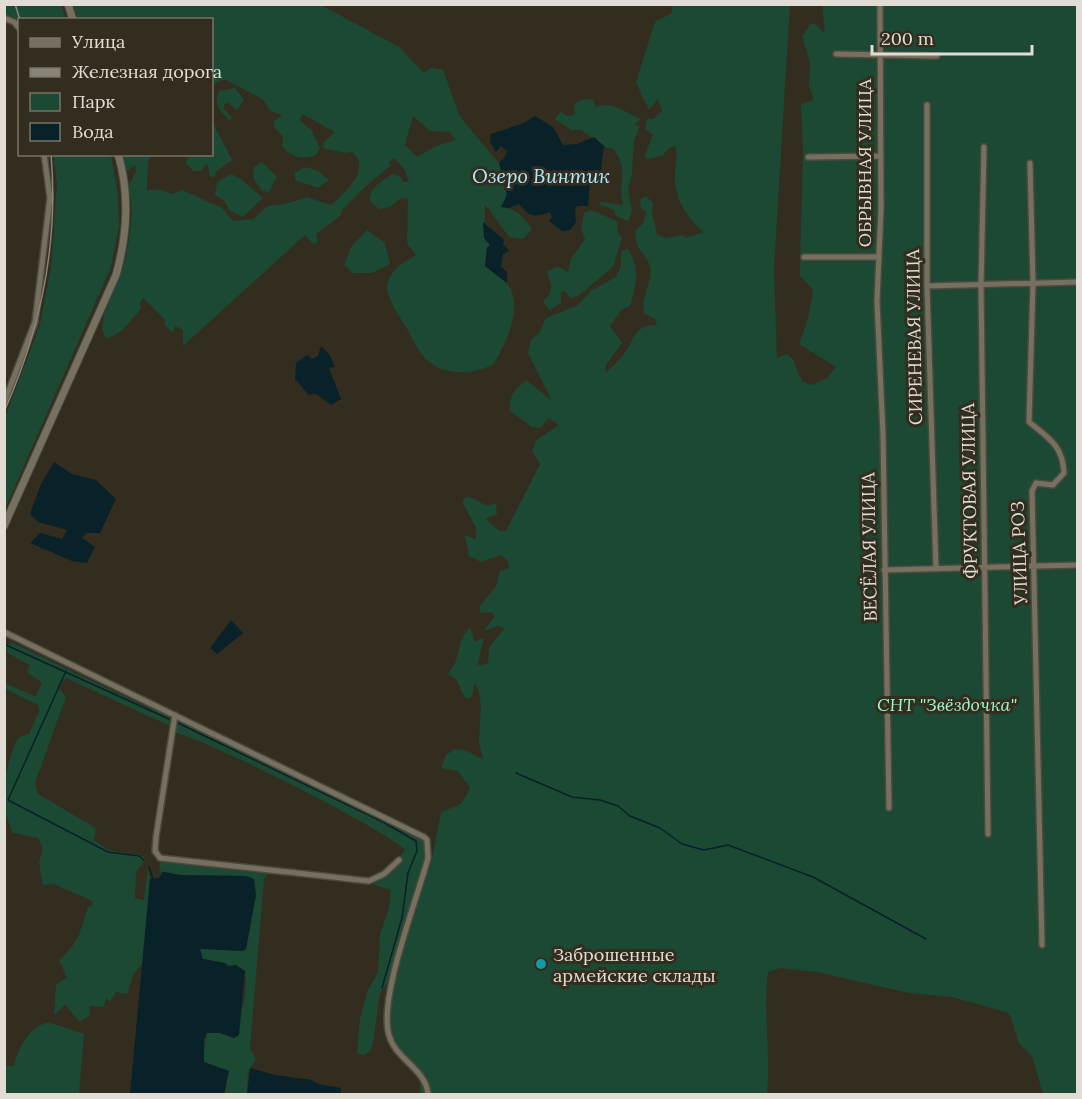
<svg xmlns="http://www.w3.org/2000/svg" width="1082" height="1099" viewBox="0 0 1082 1099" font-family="Lora,serif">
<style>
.green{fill:#1b4933;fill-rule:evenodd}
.water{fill:#092128}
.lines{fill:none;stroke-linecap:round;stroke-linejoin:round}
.stream{stroke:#092128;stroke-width:1.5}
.street-casing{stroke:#4e493d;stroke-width:8}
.secondary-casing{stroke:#4e493d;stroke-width:9}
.street{stroke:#767060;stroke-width:5}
.secondary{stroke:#767060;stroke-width:7}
.rail{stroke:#898478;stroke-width:1.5}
.culture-dot{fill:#0f9aa8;stroke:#332d1f;stroke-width:2}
.labels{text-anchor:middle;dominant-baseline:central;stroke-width:6;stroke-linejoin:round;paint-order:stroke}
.street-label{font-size:18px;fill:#e1ddd4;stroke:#332d1f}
.park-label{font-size:18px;font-style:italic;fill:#9bf7c7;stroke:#332d1f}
.poi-label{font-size:18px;fill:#e1ddd4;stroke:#332d1f;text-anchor:start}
.water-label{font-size:20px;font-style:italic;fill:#ace9fd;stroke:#332d1f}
</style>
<rect width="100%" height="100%" fill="#332d1f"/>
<!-- green -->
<path class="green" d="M4 5H61L66 19 20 20 19 24 5 16Z
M73 5H321L399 47 424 73 431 68 443 70 460 117 499 163 507 195 502 207C516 209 524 217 532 229L523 239 509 237 485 204 484 238 490 245 487 248 485 266C492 272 502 278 507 284 525 305 505 344 494 364 474 374 447 377 428 361 418 353 410 333 403 322 397 313 385 294 387 284 391 269 404 262 416 255L407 243 408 199 401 198 390 207 379 209 370 201C369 187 382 181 393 174L400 176 403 182H409L405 170 394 158 389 162 391 165 365 187 342 210 340 216 316 234 318 241 314 245 305 235 183 346V330L175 326 173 333 164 325 165 320 143 298 140 302 141 309 122 331 106 339 102 329 104 314 123 267 129 239 132 213 129 185 136 171 135 165 127 171 123 155H152L148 162 147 190H162L172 194 182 190 222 208 233 221 253 219 268 206 286 204 307 197 331 205C345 193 372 169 352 152L345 153 323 148 324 142 335 132 302 114 300 120 312 131 320 148 316 155C302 160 292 158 282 146L283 136 274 127V121L282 115 270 111 264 100 226 80H221L212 85V20L78 19ZM413 116 430 131 450 132 455 140 436 146 417 157 405 145Z
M673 5H790L774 268 777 358 787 354 793 360 802 381 811 385 827 378 836 367 799 344 808 319 813 290 800 276V262L803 152 801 104 814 100 809 86 810 62 802 37 811 23 817 25 825 34 822 5H1077V1094H1043L1032 1056 1019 1043 1009 1013 952 997 909 993 817 972 780 968 768 972C763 1013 771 1054 767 1094H420V1081L424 1076C413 1061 396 1050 390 1032 380 1003 421 897 431 863 435 847 437 830 441 813L462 803 470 788 458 771 441 768 446 755 455 749 465 750 483 759C482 753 479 746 479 740 479 722 485 700 475 684L471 698H465L456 679 448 674C464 654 453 647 470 627L475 642 484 638 477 666 488 663 489 647 505 628 497 626 483 631 495 617 492 612 480 613V606L496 586 500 571 510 568 507 560 501 555 481 562 469 556 465 535 476 539V528L462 501 467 496 488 506 496 503 497 514 485 519 500 531H506L540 464 532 451 536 440 559 425 549 418 540 428 532 427 510 411C508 396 515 390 526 380L552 401 528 353 531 340 539 333 546 318 578 305 592 290 616 277 621 266V252L627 248C641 265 636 286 630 306L622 309 610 326 622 343 606 365 605 373C612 367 621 359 626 351 636 336 635 325 657 325L655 319 644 313C640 296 654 281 650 266 644 250 636 253 635 231L643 223 647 212 641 208 640 200 646 196 653 203 652 214 657 234 665 238 684 235 685 238 704 232C687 220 673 195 675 174 676 163 678 156 675 146L669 148 662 156 648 159 644 156 653 135 645 129 647 119H653L662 111 658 99 649 110 636 83 655 21 671 14Z
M235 88 244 100 237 110 229 103 224 104V109L232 117 230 121C220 110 213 106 219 91Z
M593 99 596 107C610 100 627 113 641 119L634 125 640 126 634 140 632 175 628 188 632 211 628 221 616 216 614 210 598 204 602 202 623 205C617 180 630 167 612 148H607L581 130H571L555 119 560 112 568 116 575 114 574 104 581 100Z
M212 121 232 160 217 171 214 178 210 176 207 163 201 171H193L185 162 190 156 212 154Z
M53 155H111L118 195 119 226 111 267 5 509V418L40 324 51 268 57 183Z
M262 162 277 177 269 192 262 191 254 179 253 168Z
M306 167 318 171 329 180 318 188 295 180 294 173Z
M231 174 241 179 263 198 243 217 229 210 224 200 215 195 217 182Z
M591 210 617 221 618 232 622 238 613 267 578 296 571 298 565 291 561 292V303L549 310 543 301C554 291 552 286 547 272L558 266 568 272 571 259 585 239 581 231 584 213Z
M367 230 385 243 390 264 372 273H353L344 265 351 247Z
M11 642 144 706 169 715 170 726 66 678 59 688 66 697 35 783 38 794 96 828 94 840 108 850 143 856 145 860 136 872 135 898 144 900 148 867 150 879 143 962 133 975 127 994 116 992 110 1002 106 998 104 1007 89 1006 90 1015 80 1022 65 1005 54 1015 56 984 67 978 59 960C80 942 80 931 88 907L93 905 92 901 54 884 43 885 39 863 43 848 38 838 13 833 5 813V775L15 743 19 737 29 734 39 711 38 705 5 689V683L34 696H36L42 683 27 672 30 665 9 654 5 648Z
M177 720 425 841 427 850 425 862 390 980 380 993 373 1044 370 1051 364 1055 357 1053 360 1018 368 990 378 972 380 934 389 908 391 890 371 884C384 880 392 871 401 862V855L405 850C393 833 199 736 176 733Z
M160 861 268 874 264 879 250 1048 256 1059 248 1072 247 1094H224L227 1084 217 1067 208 1066 203 1058 207 1033H220L234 1038 245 998 246 977 225 963 203 959 199 954 202 947 246 949 256 895 246 876 181 875 159 871Z
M48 1022 84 1034 79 1094H5V1066H13C21 1045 26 1030 48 1022Z"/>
<!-- water -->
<path class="water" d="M535 116 553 127 563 145 577 144 594 137 604 146 600 176 590 178 588 206H577L575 210 576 222 570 230 562 231 549 221 552 217 550 212C533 218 530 217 519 204L509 208 501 207 507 195 499 163 504 158 507 151 501 146 496 152 490 142 491 134 524 123Z
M483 222 504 240 503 244 509 251 503 254 501 267 507 272V283L485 266 487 248 490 245 484 238Z
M321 346 329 354 335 367 329 368 341 399 331 405 316 394 309 395 295 379 296 363 307 355 312 359 318 356Z
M54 462 72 474 96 480 116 499 100 533H86L82 538 95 547 87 563 72 561 30 543 40 533 62 539 67 530 38 522 30 514 41 484Z
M231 620 243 633 217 654 210 648Z
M163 872 181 875 246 876 254 879 256 895 246 949 243 951 200 949 203 959 225 963 228 966 236 965 245 971 239 1035 234 1038 220 1033H207L204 1039V1062L229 1071 224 1094H130L150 879 159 878Z
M250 1068 275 1075 312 1080 318 1084 341 1088V1094H247Z"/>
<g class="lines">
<!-- stream -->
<path class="stream" d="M6 645 169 719
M66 671 8 800 108 852 139 856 144 860
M178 723 383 822 416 841 417 851 408 873 402 918 382 988
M516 773 572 797 600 800 618 806 630 816 660 828 682 844 704 850 728 845 813 877 926 939
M149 867 153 879"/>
<!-- street casing -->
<g class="street-casing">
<path id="street" d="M880 4 881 208 877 301 883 435 889 808
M4 18 14 22 20 29
M836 54 937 56
M927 105V286L936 569
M984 147 981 286 988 834
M808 157 881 156
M1030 163 1033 283 1029 422C1049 438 1063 446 1064 473L1053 485 1036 483 1032 491 1042 945
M804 257H879
M927 286 1078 282
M4 403 35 322 50 198 44 154
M884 570 1078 565
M4 632 424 837 427 840 428 858C417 900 378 998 389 1035 395 1059 426 1069 428 1094
M175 715 156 837 155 851 160 858 369 881 384 874 399 860"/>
</g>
<!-- secondary casing -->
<g class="secondary-casing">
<path id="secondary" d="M68 4 73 20
M4 526 116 275C127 236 130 194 118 154"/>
</g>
<!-- street -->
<use href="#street" class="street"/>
<!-- secondary -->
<use href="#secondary" class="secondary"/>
<!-- rail -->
<path class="rail" d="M15 4 20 20
M4 412C41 329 59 245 51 154"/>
</g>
<!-- markers -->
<circle class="culture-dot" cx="541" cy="964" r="6"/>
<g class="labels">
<!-- street labels -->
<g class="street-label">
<text transform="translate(864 163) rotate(-90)">ОБРЫВНАЯ УЛИЦА</text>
<text transform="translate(914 337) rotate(-91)">СИРЕНЕВАЯ УЛИЦА</text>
<text transform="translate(969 491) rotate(-91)">ФРУКТОВАЯ УЛИЦА</text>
<text transform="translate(869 547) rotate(-91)">ВЕСЁЛАЯ УЛИЦА</text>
<text transform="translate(1019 553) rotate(-92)">УЛИЦА РОЗ</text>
</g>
<!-- park labels -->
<g class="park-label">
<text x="947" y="704">СНТ "Звёздочка"</text>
</g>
<!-- poi labels -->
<g class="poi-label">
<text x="553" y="954">Заброшенные<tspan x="553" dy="21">армейские склады</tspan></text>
</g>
<!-- water labels -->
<g class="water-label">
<text x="541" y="175">Озеро Винтик</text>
</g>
</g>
<!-- border -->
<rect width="1082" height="1099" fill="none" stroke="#e1ddd4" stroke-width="12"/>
<!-- legend -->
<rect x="18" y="18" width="195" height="138" fill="#332d1f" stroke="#797367" stroke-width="1.5"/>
<rect x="30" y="38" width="30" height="9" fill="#767060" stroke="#797367" stroke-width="1.5"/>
<text x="72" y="48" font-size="18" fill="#e1ddd4">Улица</text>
<rect x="30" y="68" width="30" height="9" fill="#898478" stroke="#797367" stroke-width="1.5"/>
<text x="72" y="78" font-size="18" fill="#e1ddd4">Железная дорога</text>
<rect x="30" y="93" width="30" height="18" fill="#1b4933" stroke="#797367" stroke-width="1.5"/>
<text x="72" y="108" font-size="18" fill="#e1ddd4">Парк</text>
<rect x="30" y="123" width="30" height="18" fill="#092128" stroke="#797367" stroke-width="1.5"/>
<text x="72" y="138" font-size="18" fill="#e1ddd4">Вода</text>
<!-- scale -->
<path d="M872 45v9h160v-9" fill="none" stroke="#e1ddd4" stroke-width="3"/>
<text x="881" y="45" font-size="18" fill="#e1ddd4" stroke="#332d1f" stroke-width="4.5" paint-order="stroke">200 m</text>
</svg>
